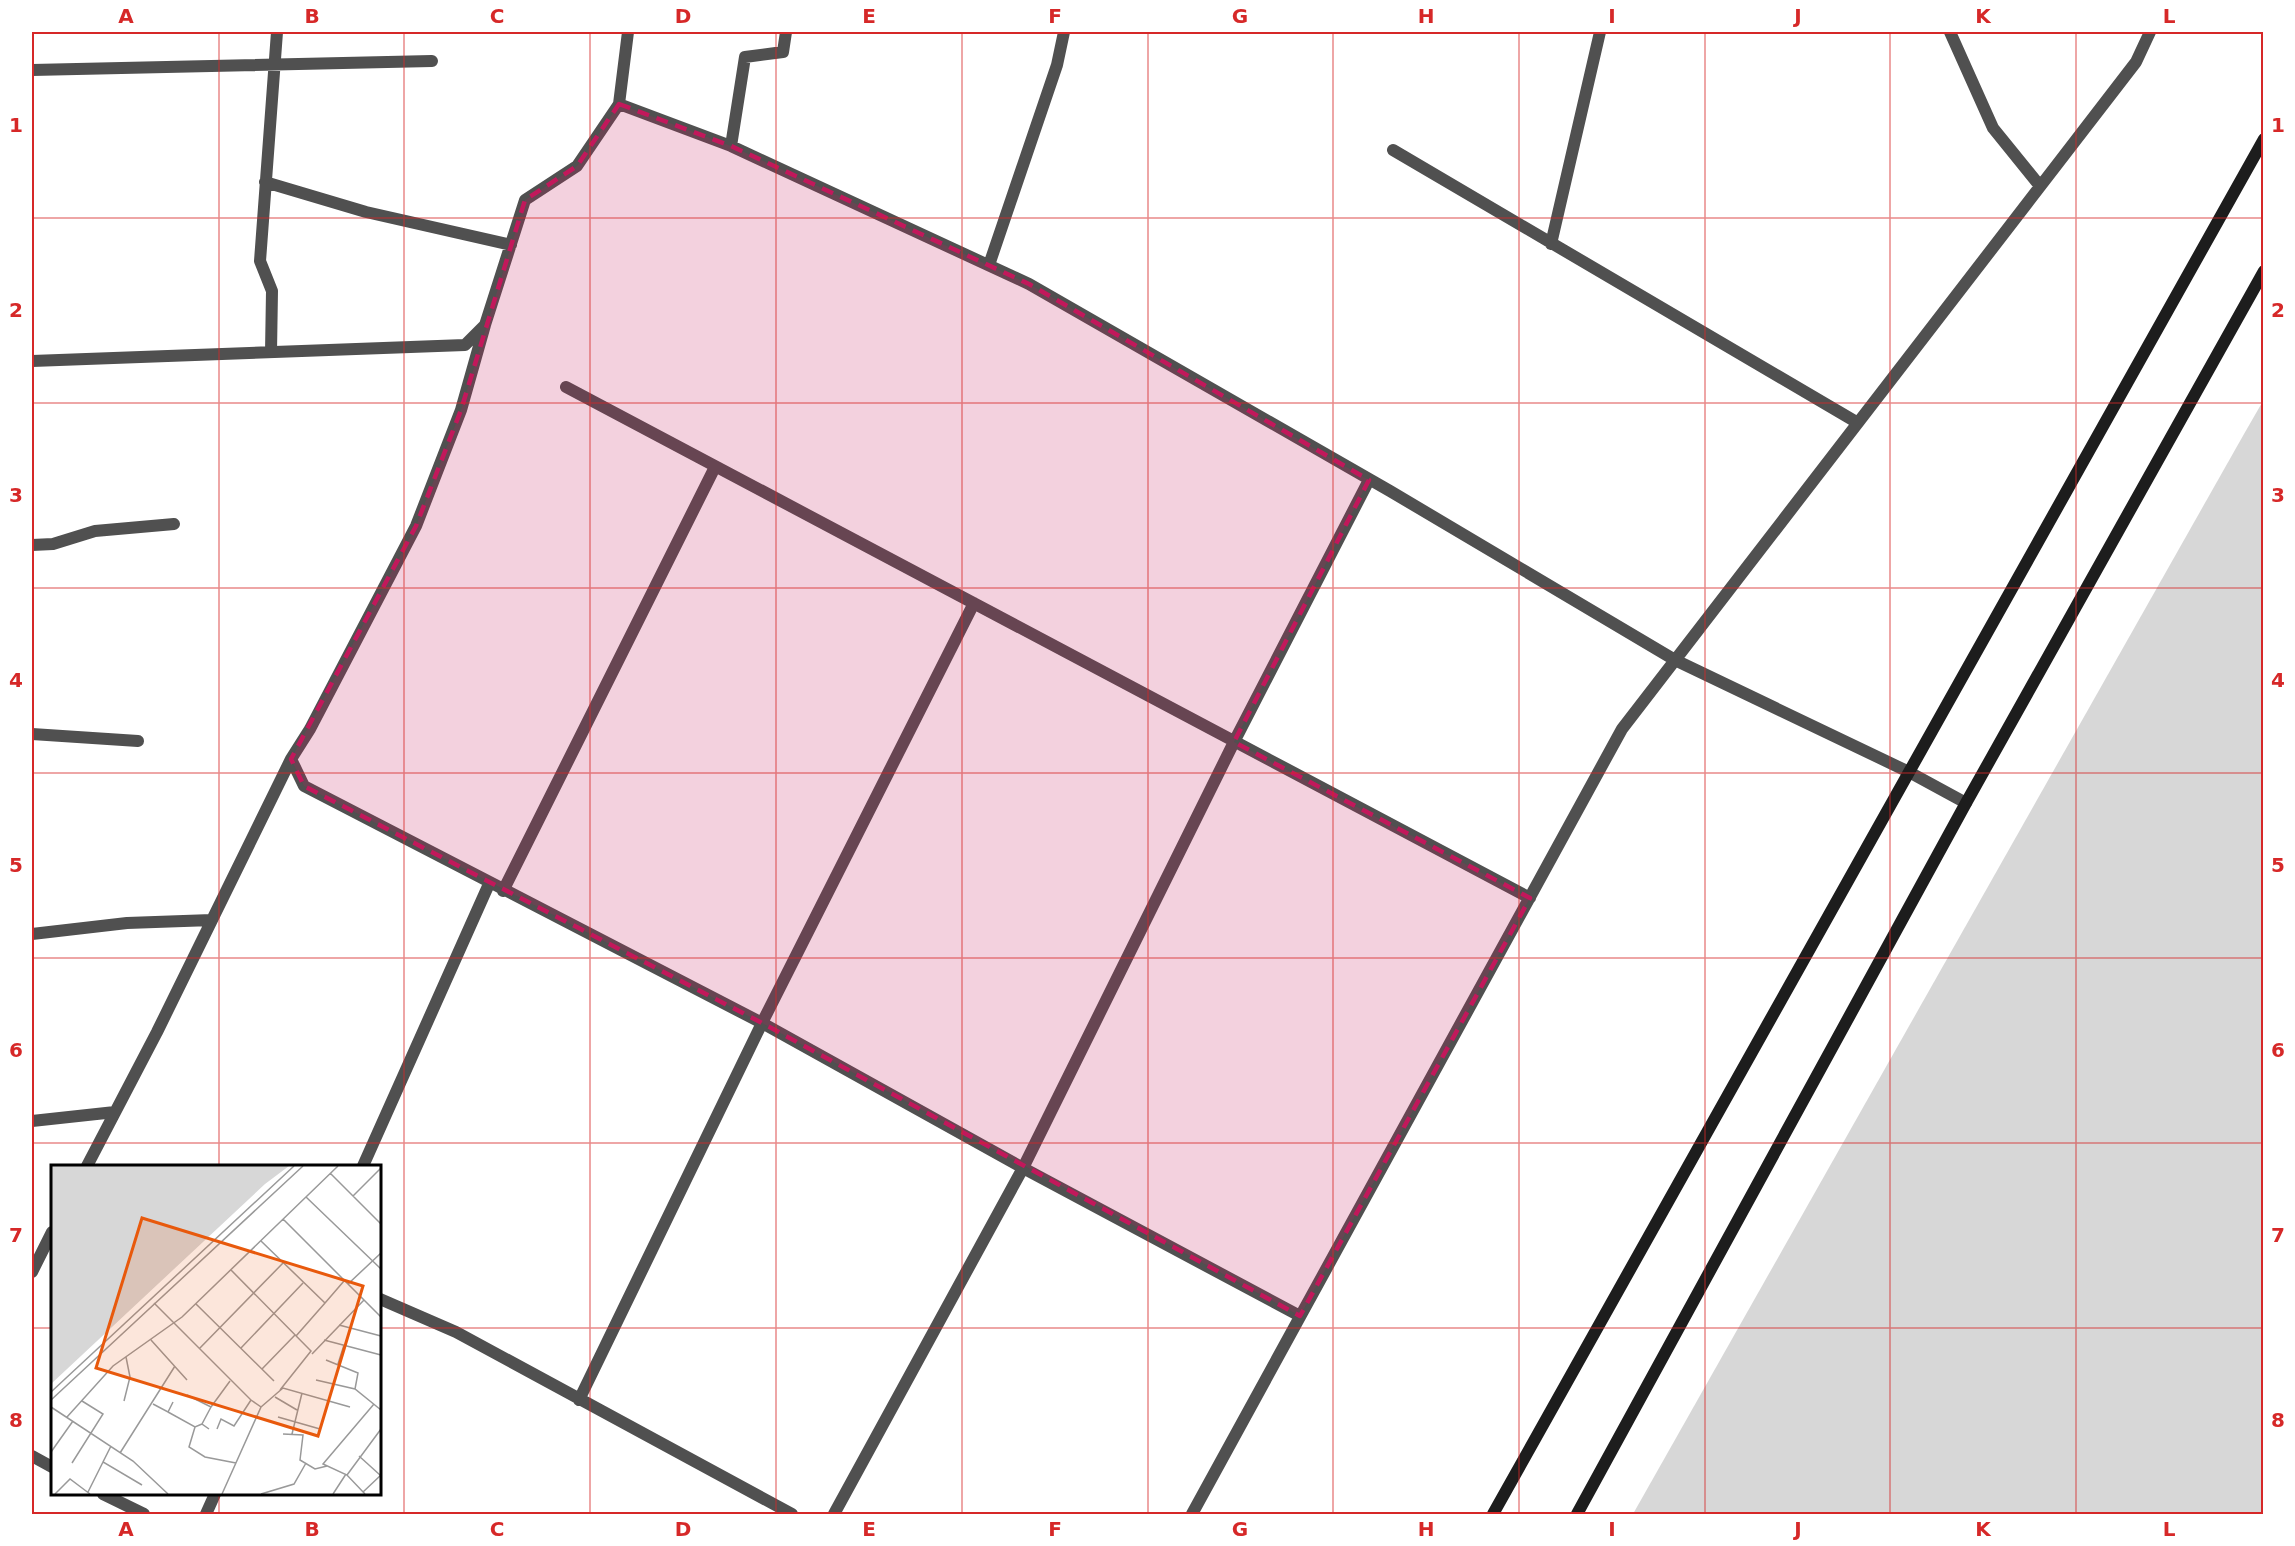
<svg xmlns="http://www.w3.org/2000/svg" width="2295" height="1546" viewBox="0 0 2295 1546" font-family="'DejaVu Sans',sans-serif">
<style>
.green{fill:#d7d7d7}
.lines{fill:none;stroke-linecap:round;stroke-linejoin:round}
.street{stroke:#505050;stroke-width:12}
.secondary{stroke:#1d1d1d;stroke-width:12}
.marked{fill:#c2185b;fill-opacity:0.2;stroke:#c2185b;stroke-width:4.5;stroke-dasharray:12 8;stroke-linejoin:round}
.grid{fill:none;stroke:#d62828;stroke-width:1.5;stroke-opacity:0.55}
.inset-road{fill:none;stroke:#999;stroke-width:1.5}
.view{fill:#e8590c;fill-opacity:0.15;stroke:#e8590c;stroke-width:3}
.inset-edge{fill:none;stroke:#000;stroke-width:3}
.neatline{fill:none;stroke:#d62828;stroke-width:2}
.grid-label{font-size:20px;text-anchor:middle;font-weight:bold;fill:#d62828}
</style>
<rect width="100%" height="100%" fill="#fff"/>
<!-- green -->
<path class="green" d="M2263 401V1514H1633L2244 434Z"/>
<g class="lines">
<!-- street -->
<path class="street" d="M628 32 619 104 731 146
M786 32 783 52 745 57 731 146 1029 284 1390 491 1675 660 1909 772 1966 803
M1950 32 1993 128 2040 186
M32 70 432 61
M1393 150 1858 423
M265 182 366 212 511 245
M1551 244 1600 32
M989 265 1057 65 1064 32
M485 325 461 410 416 526 310 729 291 759 304 786 762 1023 1023 1168 1300 1316
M271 352 272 291 260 261 277 32
M32 361 465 345 485 325 525 200 577 166 619 104
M566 387 1530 898
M32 545 53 544 95 531 174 524
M32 734 138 741
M503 891 715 467
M32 934 127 923 212 920
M32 1121 115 1112
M87 1166 157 1032 291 759
M363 1166 489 884
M32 1272 52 1232
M380 1299 456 1332 792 1514
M579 1400 762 1023 974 603
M32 1456 52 1467
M103 1494 144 1514
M206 1514 215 1494
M834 1514 1023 1168 1234 742 1369 480
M1192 1514 1622 729 2136 62 2150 32"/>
<!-- secondary -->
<path class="secondary" d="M1493 1514 2264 139
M1577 1514 1966 803 2264 271"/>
</g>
<!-- marked area -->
<path class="marked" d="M619 104 731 146 1029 284 1369 480 1234 742 1530 898 1300 1316 762 1023 304 786 291 759 416 526 461 410 525 200 577 166Z"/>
<!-- grid -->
<path class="grid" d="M219 32V1166M404 32V1514M590 32V1514M776 32V1514M962 32V1514M1148 32V1514M1333 32V1514M1519 32V1514M1705 32V1514M1890 32V1514M2076 32V1514M32 218H2264M32 403H2264M32 588H2264M32 773H2264M32 958H2264M32 1143H2264M32 1328H52M380 1328H2264M219 1494V1514"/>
<!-- overview -->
<g transform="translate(51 1165)">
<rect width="330" height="330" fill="#fff"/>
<path d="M0 1H238L214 19 0 219Z" fill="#d7d7d7"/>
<path class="inset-road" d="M279 8 330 59M302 31 330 3M255 32 330 104M232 54 330 152M210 76 274 138 245 171M180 105 260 186 229 225M297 119 330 88M103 138 200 235 183 261 170 254 166 264M274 138 293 116M145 139 223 216M288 160 330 171M100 175 136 215M273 175 330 190M190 183 252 118M148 184 232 98M261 189 313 135M275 195 307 208 304 224M287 199 293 180M211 204 244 170M265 215 304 224 330 245M0 227 243 1M136 230 160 242 179 216M224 232 246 245M0 235 252 1M73 236 79 212 75 192M102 239 117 247 122 237M0 242 82 296 117 329M210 242 232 223 299 242M117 247 144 262 151 259M16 252 62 201 131 152 287 1M227 252 269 264M144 262 138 282 154 292 185 298M158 264 151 259 160 242M232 269 252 270 249 295 264 304 276 301M241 269 251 228M60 281 52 297 91 320M0 287 22 256M69 288 124 201M308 291 329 310M21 298 52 249 31 236M296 310 330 264M37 327 52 297M312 327 330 310M4 329 19 314 39 329M171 329 210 242 200 235M210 329 243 319 255 298M282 329 295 309M314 329 296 310 272 299 323 239"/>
<path class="view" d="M91 53 312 121 267 271 45 203Z"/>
<rect width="330" height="330" class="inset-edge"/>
</g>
<!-- border -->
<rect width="2295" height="1546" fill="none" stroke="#ffffff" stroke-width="66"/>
<rect x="33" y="33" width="2229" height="1480" class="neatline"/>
<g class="grid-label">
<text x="126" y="23">A</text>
<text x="312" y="23">B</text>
<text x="497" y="23">C</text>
<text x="683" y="23">D</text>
<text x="869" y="23">E</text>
<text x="1055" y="23">F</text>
<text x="1240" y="23">G</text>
<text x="1426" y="23">H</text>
<text x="1612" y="23">I</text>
<text x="1798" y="23">J</text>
<text x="1983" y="23">K</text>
<text x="2169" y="23">L</text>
<text x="16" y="132">1</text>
<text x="2278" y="132">1</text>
<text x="16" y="317">2</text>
<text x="2278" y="317">2</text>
<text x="16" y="502">3</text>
<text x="2278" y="502">3</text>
<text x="16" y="687">4</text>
<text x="2278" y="687">4</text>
<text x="16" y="872">5</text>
<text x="2278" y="872">5</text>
<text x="16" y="1057">6</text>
<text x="2278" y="1057">6</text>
<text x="16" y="1242">7</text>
<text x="2278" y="1242">7</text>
<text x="16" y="1427">8</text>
<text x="2278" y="1427">8</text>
<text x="126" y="1536">A</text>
<text x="312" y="1536">B</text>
<text x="497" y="1536">C</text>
<text x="683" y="1536">D</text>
<text x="869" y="1536">E</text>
<text x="1055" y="1536">F</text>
<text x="1240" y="1536">G</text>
<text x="1426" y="1536">H</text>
<text x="1612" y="1536">I</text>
<text x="1798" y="1536">J</text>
<text x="1983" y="1536">K</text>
<text x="2169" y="1536">L</text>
</g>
</svg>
